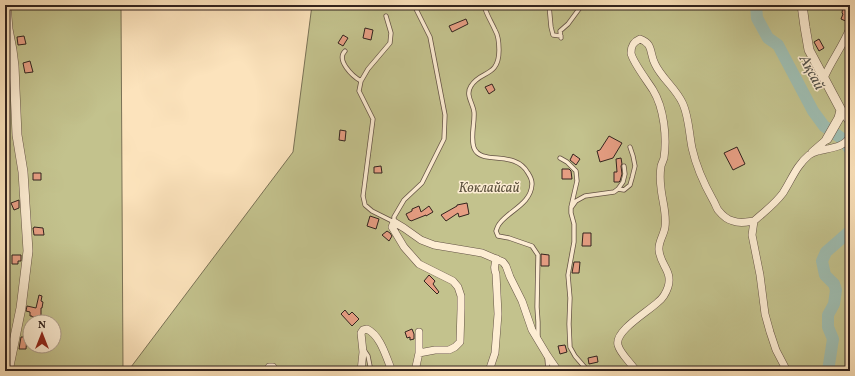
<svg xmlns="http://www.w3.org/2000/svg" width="855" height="376" viewBox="0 0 855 376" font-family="Vollkorn,serif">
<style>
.green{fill:#c3c28d;stroke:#7a7256;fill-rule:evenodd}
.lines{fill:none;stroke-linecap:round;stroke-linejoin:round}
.river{stroke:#9fbeb2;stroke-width:12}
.building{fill:#e69e83;stroke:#32231e}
.service-casing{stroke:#645346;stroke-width:5}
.minor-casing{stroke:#645346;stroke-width:8}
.tertiary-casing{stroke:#645346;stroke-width:10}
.service{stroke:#fdedd3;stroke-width:3.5}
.minor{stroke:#fdedd3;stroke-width:7}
.tertiary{stroke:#fdedd3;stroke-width:9}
.labels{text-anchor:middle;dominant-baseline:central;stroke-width:3;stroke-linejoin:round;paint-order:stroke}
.park-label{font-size:14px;font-style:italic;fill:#5e533f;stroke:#fdedd3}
.water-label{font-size:15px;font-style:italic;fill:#53524a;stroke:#fdedd3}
</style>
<rect width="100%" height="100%" fill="#fce3bc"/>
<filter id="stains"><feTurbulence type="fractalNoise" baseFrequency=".005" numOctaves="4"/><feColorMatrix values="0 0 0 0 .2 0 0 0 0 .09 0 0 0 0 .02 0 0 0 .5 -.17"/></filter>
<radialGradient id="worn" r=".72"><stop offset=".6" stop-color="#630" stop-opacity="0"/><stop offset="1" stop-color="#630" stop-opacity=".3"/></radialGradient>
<!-- green -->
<path class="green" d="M5 5H121L123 371H5ZM30 322H54V346H30Z
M312 5H850V371H128L293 152Z"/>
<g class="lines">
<!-- river -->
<path class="river" d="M756 5 757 18 768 38 778 45 813 111 824 126 844 140 850 150
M828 371 833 339 828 327V315L834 304 836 290 834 284 825 275 822 261 826 252 850 231"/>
</g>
<!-- building -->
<path class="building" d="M843 5H850V23L841 19 843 14 842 13Z
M466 19 468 24 452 32 449 26Z
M365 28 373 30 371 40 363 38Z
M343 35 348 38 343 46 338 43Z
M24 36 26 44 18 45 17 37Z
M819 39 824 48 819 51 814 42Z
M30 61 33 72 25 73 23 63Z
M492 84 495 90 489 94 485 87Z
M340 130 346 131 345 141 339 140Z
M609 136 622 143 613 158 600 162 597 151 600 150Z
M737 147 745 164 733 170 724 153Z
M573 154 580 159 576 165 570 160Z
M621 158 622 164 621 166 622 174 620 181 619 182H614V172H617L616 159Z
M381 166 382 173H374V167Z
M562 169H569L571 171 572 179H562Z
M33 173H41V180H33Z
M19 200V208L14 210 11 203Z
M467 203 469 214 459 217 458 213 446 221 441 215 457 206V205Z
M419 206 421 212 429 206 433 212 426 216V215L411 221 410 220H409L406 214 412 211V209Z
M370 216 379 219 376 229 367 226Z
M34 227 43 228 44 235H34L33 228H34Z
M387 231 390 233 392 236 389 241 382 235Z
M583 233H591V246H582Z
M541 254 549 255V266H541Z
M12 255H21V261H18V264H12Z
M574 262H580L579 273H572Z
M429 275 435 281 433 284 439 292 437 294 424 281Z
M39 295 42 296 41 301 43 302 42 308H41V317H32V316H30V312L26 311 27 306 36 308Z
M345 310 349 315 352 312 359 319 352 326 341 314Z
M412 329 414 334V339L410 340V337L407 338 405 332Z
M21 337H27L26 349H19Z
M565 345 567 352 560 354 558 346Z
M597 356 598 362 589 364 588 358Z"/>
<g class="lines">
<!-- service casing -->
<g class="service-casing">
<path id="service" d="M484 5C486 14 491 21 495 30 498 35 499 44 499 50 499 78 480 70 471 86 465 95 473 103 474 112 475 123 470 137 474 148 481 166 515 149 528 173 530 176 532 181 532 184 531 204 510 210 500 223 498 225 497 228 496 231L498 236 509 238 532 246 538 255 537 307 538 322V336
M549 5 551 27 553 35 561 36
M386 16 391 33 390 43 368 69 361 81 359 91 373 119 363 196 365 205 372 211 394 222V217L404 200 422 183 444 139 445 115 430 37 414 5
M561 38 560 31 568 24 582 5
M345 51C336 60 352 76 361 81
M560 158 567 162 576 171 577 181 571 207
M618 189 624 190 630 185 632 178 635 166 633 156 630 147
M364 350 368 356 371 371
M547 358 548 371
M588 371 575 356 570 347 569 324 570 298 568 275 574 242V224L571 213V208L576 201 585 196 614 192 618 189 623 182 625 174 624 166"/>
</g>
<!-- minor casing -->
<g class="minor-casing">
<path id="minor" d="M824 78C831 61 843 46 850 28
M841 110 850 123
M812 152 827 139
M419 353 435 350H449L455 347 460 342 461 309V296L458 287 453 281 419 264 404 247 392 227 394 222 404 228 421 240 434 245 482 253 503 262 506 266 510 277 522 301 532 330 547 355 558 371
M267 371 269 367H273L275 371
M361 371 363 352 361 333 363 330 367 329C381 336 386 357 392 371
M415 371 419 353V332
M489 371 495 353 498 314 496 274C494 269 494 264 497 259
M635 371 634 368C629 361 620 353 618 345 614 331 649 311 658 302 662 299 666 293 668 287 673 271 660 265 659 250 658 242 664 235 665 227 667 214 662 200 661 188 660 181 660 173 661 166 662 163 663 161 664 158 667 137 664 108 653 90 648 82 632 61 631 53 631 46 633 42 640 39 654 44 649 53 655 64 662 79 676 88 683 104 689 118 689 133 692 148 696 166 704 184 713 200 715 203 716 207 718 210 722 215 728 220 733 221 740 224 747 222 754 221
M787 371 776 350 770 332 765 314 760 275 752 235 754 221C764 212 775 204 783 193 792 179 796 166 809 155 812 153 815 152 818 151 829 148 845 148 850 136"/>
</g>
<!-- tertiary casing -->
<g class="tertiary-casing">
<path id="tertiary" d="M6 5 8 29 12 50 14 66 17 135 23 172 28 251 21 308 8 371
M802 5 805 27 809 50 841 110 839 118 827 139"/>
</g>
<!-- service -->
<use href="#service" class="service"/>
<!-- minor -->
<use href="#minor" class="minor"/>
<!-- tertiary -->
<use href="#tertiary" class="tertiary"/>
</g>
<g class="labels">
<!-- park labels -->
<g class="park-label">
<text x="489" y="188">Көклайсай</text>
</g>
<!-- water labels -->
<g class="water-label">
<text transform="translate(811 73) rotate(62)">Ақсай</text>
</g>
</g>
<!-- margin -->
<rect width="855" height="376" fill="none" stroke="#fce3bc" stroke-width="20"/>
<rect x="6" y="6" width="843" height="364" fill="none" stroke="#32231e" stroke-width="2"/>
<rect x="10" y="10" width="835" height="356" fill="none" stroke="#32231e"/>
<!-- north arrow -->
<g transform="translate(42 334)"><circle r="19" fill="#fdedd3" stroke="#ac9c8b"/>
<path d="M0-3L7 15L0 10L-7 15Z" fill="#8f2418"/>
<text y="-6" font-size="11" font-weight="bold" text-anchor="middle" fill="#32231e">N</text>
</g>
<rect width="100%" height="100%" filter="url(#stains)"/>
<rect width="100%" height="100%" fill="url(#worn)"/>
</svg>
